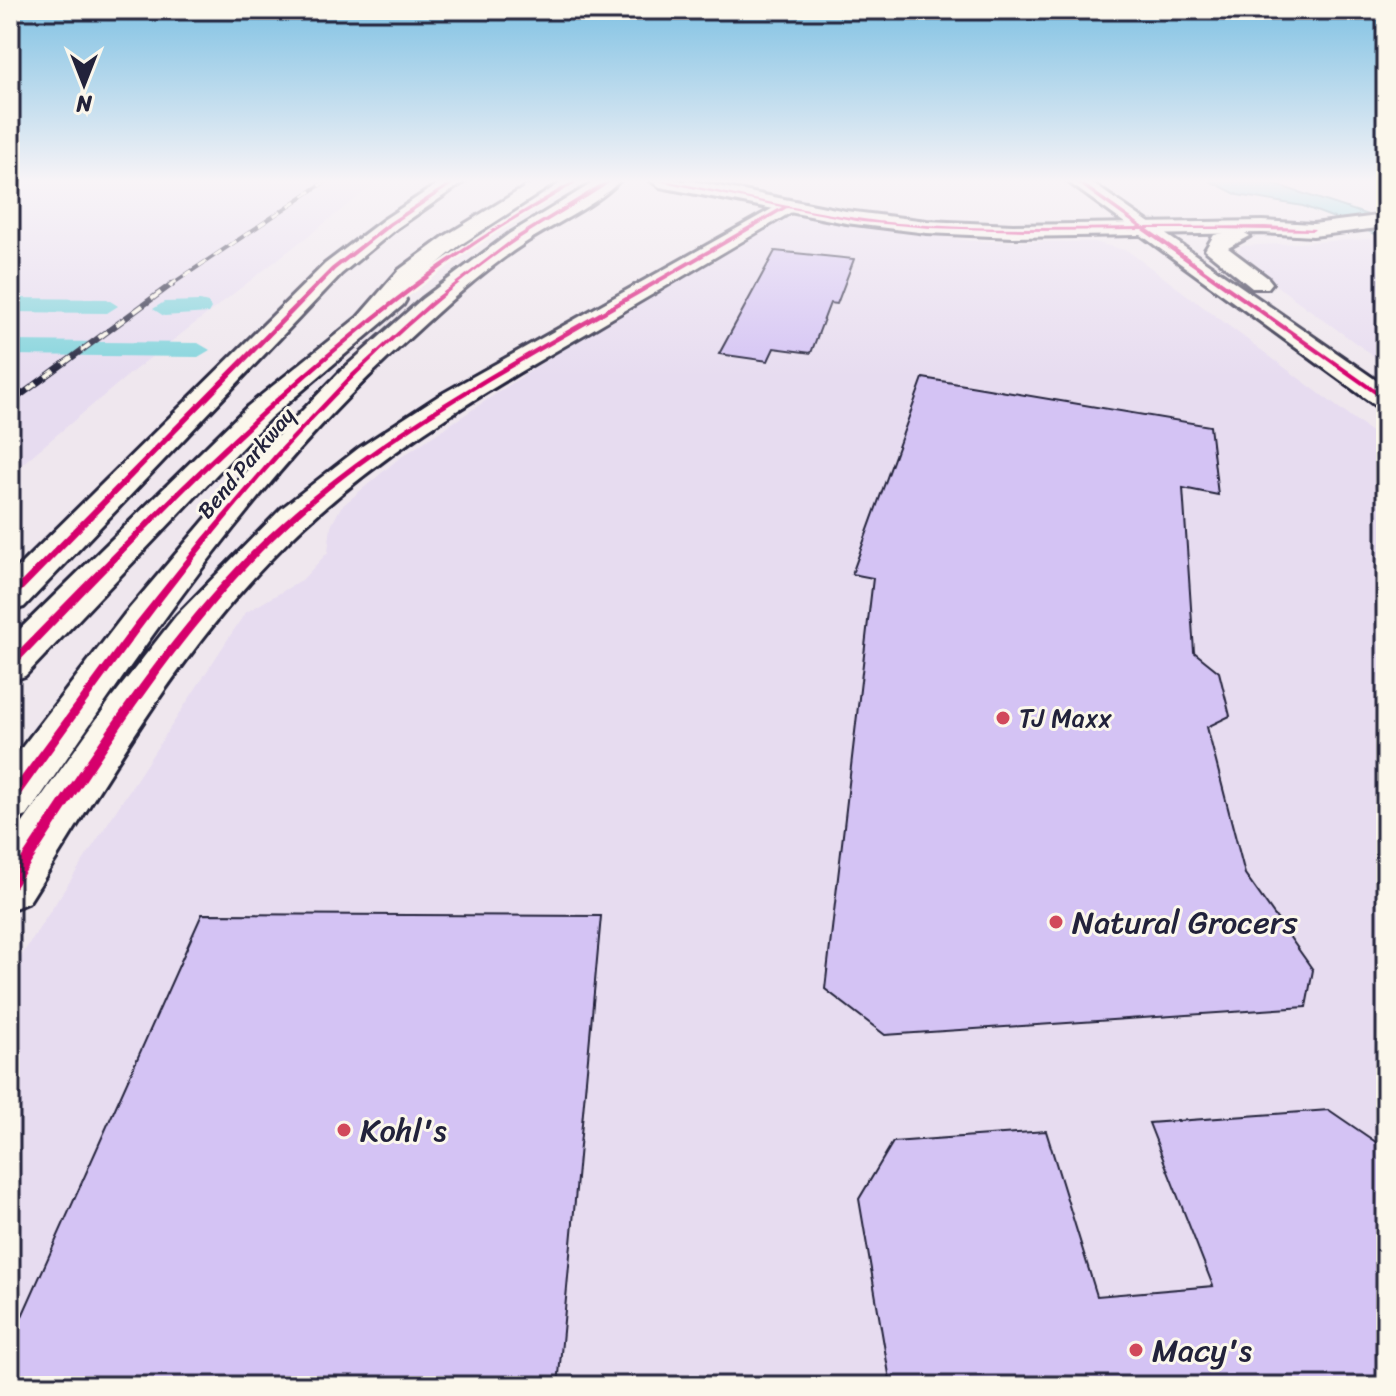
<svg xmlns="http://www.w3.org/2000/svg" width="1396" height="1396" viewBox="0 0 1396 1396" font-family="Sriracha,sans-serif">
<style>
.built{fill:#e7dcf0}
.water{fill:#83d4dc;stroke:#5c8d9c;stroke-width:2}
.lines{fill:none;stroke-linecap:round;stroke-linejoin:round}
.canal{fill:#83d4dc;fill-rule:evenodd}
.building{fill:#d4c3f4;stroke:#22223b;stroke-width:2}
.secondary-casing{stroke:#22223b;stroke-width:6}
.primary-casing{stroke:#22223b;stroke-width:6}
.highway-casing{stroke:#22223b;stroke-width:6}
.secondary{fill:#fbf7ec;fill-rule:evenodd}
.primary{fill:#fbf7ec;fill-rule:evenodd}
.highway{fill:#fbf7ec;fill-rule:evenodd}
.rail-far1-casing{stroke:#22223b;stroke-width:4}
.rail-casing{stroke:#22223b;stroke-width:6}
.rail-far1{stroke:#fbf7ec;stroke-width:3;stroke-dasharray:9;stroke-linecap:butt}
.rail{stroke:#fbf7ec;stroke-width:4;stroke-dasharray:11;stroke-linecap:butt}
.cycleway-casing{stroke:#fbf7ec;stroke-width:5}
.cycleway{fill:#d6006c;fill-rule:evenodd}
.poi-dot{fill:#d1495b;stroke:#fbf7ec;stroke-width:3}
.labels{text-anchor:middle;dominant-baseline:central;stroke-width:6;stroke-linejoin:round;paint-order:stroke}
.far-street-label{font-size:22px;fill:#22223b;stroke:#fbf7ec}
.poi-label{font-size:26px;fill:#22223b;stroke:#fbf7ec;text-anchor:start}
.near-poi-label{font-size:32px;fill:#22223b;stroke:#fbf7ec;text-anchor:start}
</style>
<rect width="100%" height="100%" fill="#efe7ee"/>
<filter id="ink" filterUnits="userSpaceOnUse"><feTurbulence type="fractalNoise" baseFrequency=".0125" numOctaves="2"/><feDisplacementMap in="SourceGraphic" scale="16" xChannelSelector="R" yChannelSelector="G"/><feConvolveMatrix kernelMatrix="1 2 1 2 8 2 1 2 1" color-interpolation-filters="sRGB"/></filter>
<g filter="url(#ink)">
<!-- built -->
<path class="built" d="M10 181H379L132 372 10 474Z
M797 216 971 241 1094 242 1128 251 1386 443V1386H10V973L245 613 302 580 328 552 331 526 341 507 397 460 608 319 775 220Z
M1386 238V365L1237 257 1241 246Z"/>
<!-- water -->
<path class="water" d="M1210 181H1265L1386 221V238L1303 206 1238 195Z"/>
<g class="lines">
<!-- canal -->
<path class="canal" d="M10 298 107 299 118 306 107 313 10 312Z
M200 301 208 303 211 308 208 313 164 316 153 309 164 302Z
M10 341 198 343 210 350 198 357 10 355Z"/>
</g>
<!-- building -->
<path class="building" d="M775 251 854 259 837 304 830 303 811 353 774 348 768 361 719 354Z
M923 378 1210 426 1218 495 1183 488 1194 652 1219 672 1230 716 1207 727 1245 874 1313 970 1306 1007 885 1035 825 989 873 578 852 574Z
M202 914 601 916 558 1386H10V1343Z
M1329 1110 1386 1149V1386H891L859 1199 893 1142 1046 1131 1097 1296 1213 1286 1149 1123Z"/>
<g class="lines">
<!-- secondary casing -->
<g class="secondary-casing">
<path id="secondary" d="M651 181H692L846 211 927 221 1013 225 1262 221 1313 224 1386 215V227L1313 236 1262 233 1013 237 927 233 846 223 660 187Z"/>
</g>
<!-- primary casing -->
<g class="primary-casing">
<path id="primary" d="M1067 181H1089L1386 387V409L1376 406Z
M1239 230 1250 236 1228 248 1268 278 1272 283 1268 288H1252L1205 250 1214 235Z"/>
</g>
<!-- highway casing -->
<g class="highway-casing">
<path id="highway" d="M442 181H465L397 228 341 274 24 607 10 611V575L325 264 383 220Z
M535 181H558L460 245 401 294 406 300 403 305 270 418 25 676 10 681V639L248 406 358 317 399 270 445 236Z
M596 181H619C599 204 554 224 528 241 477 274 432 317 388 358 246 491 137 656 27 816L10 822V763L124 615 265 449 341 371 422 299 509 234Z
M786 201 793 203 796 207 793 211C724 252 655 293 585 334 474 398 361 464 272 558 174 659 104 784 29 902L10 910V841L111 699 176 616 282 508 359 448 440 395Z"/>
</g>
<!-- secondary -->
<use href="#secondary" class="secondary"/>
<!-- primary -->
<use href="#primary" class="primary"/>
<!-- highway -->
<use href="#highway" class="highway"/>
<!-- rail-far1 casing -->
<g class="rail-far1-casing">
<path id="rail-far1" d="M169 286 326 181"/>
</g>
<!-- rail casing -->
<g class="rail-casing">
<path id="rail" d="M10 403 172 284"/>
</g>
<!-- rail-far1 -->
<use href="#rail-far1" class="rail-far1"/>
<!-- rail -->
<use href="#rail" class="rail"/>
<!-- cycleway casing -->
<g class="cycleway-casing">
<path id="cycleway" d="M452 181H458L392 225 335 270 13 600 10 601V593L331 268 388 223Z
M573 181H579C553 198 526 212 501 228 473 245 446 265 421 284 271 396 142 533 13 668L10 669V659C139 527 267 395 415 283 465 245 519 213 573 181Z
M606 181H612C582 202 549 219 519 239 491 258 459 283 433 305 266 446 140 628 14 804L10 806V792L135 623 203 538 274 455 349 376 429 303 515 237Z
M658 181H669C745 196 821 216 898 223 978 230 1058 228 1138 227L1074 181H1080L1144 227 1265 226 1315 229 1313 231 1217 229H1148L1386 397V402L1142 230 1026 231 930 228 862 222 787 208C717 249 647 290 577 330 465 394 351 459 261 552 164 652 91 773 14 889L10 891V875C86 762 159 644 256 547 348 456 461 391 573 327 643 288 712 247 782 207Z"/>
</g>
<!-- cycleway -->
<use href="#cycleway" class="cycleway"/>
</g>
</g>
<!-- sky -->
<linearGradient id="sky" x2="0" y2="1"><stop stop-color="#7fc1e3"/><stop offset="0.48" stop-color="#f8f4f7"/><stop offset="1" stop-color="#f8f4f7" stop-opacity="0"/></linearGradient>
<rect width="1396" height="377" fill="url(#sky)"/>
<!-- markers -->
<g class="poi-dot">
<circle cx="1003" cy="718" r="8"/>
<circle cx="1056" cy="922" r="8"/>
<circle cx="344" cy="1130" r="8"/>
<circle cx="1136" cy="1350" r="8"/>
</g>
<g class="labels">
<!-- far-street labels -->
<g class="far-street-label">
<text transform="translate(246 463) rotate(-50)">Bend Parkway</text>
</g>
<!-- poi labels -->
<g class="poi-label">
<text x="1019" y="718">TJ Maxx</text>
</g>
<!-- near-poi labels -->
<g class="near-poi-label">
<text x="1072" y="922">Natural Grocers</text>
<text x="360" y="1130">Kohl's</text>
<text x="1152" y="1350">Macy's</text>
</g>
</g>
<!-- margin -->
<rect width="1396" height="1396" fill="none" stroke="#fbf7ec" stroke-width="40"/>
<rect x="20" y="20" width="1356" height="1356" fill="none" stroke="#22223b" stroke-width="3" filter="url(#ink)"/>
<!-- north arrow -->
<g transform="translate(84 84) rotate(180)" stroke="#fbf7ec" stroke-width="6" paint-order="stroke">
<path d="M0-6L14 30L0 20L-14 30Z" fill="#22223b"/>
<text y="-12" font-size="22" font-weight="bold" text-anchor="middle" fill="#22223b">N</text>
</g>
</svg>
